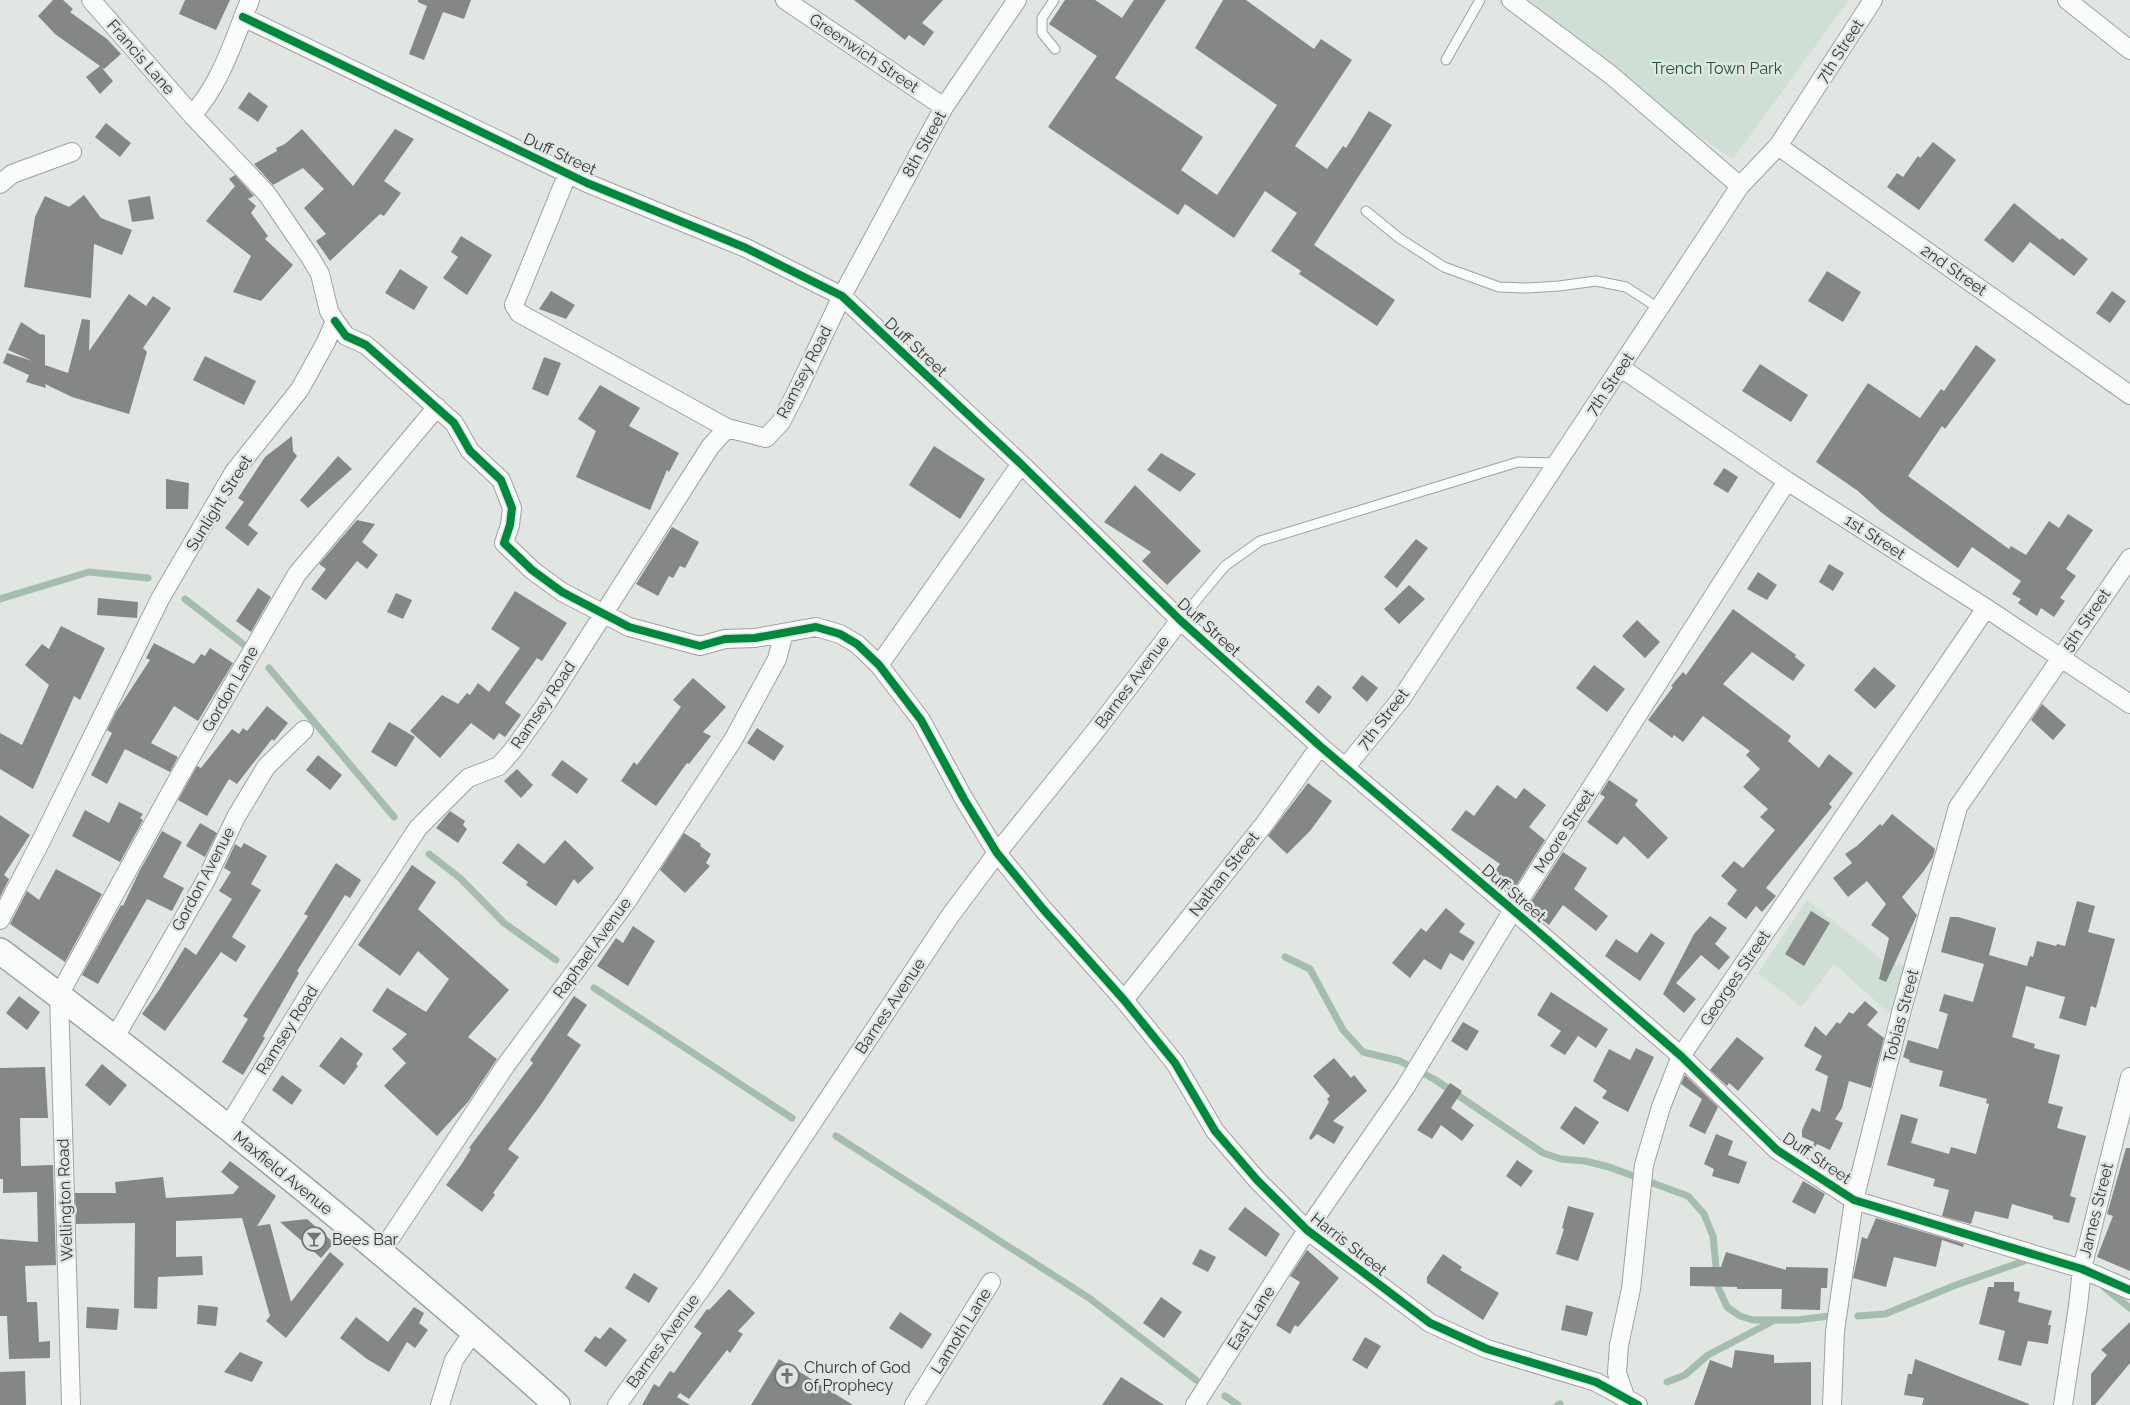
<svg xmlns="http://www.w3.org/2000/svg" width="2130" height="1405" viewBox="0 0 2130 1405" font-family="Raleway,sans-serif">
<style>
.green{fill:#d0dfd6}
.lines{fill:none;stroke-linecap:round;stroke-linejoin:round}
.stream{stroke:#a5bdae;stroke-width:7}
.building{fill:#848786}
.lane-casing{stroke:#9ea2a0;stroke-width:11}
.street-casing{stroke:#9ea2a0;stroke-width:20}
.secondary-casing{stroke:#9ea2a0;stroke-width:28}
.lane{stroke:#fafbfb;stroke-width:9}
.street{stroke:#fafbfb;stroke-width:18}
.secondary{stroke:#fafbfb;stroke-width:25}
.cycleway-casing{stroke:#e0e7e3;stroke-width:11}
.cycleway{stroke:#00873e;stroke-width:8}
.labels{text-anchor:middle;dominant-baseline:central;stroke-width:5;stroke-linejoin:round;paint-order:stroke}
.street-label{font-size:16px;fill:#363837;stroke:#e0e7e3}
.park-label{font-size:16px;fill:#195235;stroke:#e0e7e3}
.poi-label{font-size:16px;fill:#363837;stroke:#e0e7e3;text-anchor:start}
</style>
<rect width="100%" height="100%" fill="#e1e6e3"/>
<!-- green -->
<path class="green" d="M1496 0H1849L1733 159Z
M1807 900 1881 959 1911 967 1898 1021 1834 964 1801 1007 1758 973Z"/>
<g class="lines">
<!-- stream -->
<path class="stream" d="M0 599 89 572 148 578
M185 599 243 644
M269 668 394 817
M429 854 460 878 504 923 556 960
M1285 957 1310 969 1343 1030 1363 1052 1400 1061 1434 1079 1543 1153 1561 1159 1585 1161 1609 1167 1688 1196 1704 1214 1713 1236 1718 1287 1727 1307 1740 1316 1753 1320H1775
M594 988 792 1118
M836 1136 1089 1298 1196 1380
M2105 1288 2130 1308
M1858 1316 1885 1314 1956 1285 2030 1259 2032 1260
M1667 1382 1685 1375 1708 1355 1775 1320H1797L1829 1316
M1225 1396 1238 1405
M1558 1405 1560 1404"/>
</g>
<!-- building -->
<path class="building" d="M53 0H63L73 9 70 12 107 39 121 54 104 69 102 68 113 81 100 94 86 77 100 66 55 34 38 16Z
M185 0H230L216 30 179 14Z
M418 0H471L464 19 443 12 424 60 409 54 427 6 418 2Z
M854 0H943L922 23 934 32 924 46 909 35 905 40Z
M1065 0H1095L1122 18 1134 0H1166L1115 78 1203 137 1181 170 1217 195 1277 105 1195 48 1223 0H1246L1314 49 1321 39 1352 60 1295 146 1327 169 1343 146 1346 148 1369 111 1392 125 1314 245 1395 300 1377 326 1299 274 1301 271 1271 251 1297 213 1265 191 1234 238 1185 204 1178 215 1048 127 1097 56 1049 24Z
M249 92 268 106 258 122 238 108Z
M106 123 131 143 120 157 95 137Z
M302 129 353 186 395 129 414 139 384 181 401 193 384 216 380 214 330 261 316 241 326 234 304 208 324 189 303 168 273 185 254 164 277 151 276 148 285 144Z
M1933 142 1956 160 1919 210 1887 187 1897 173 1903 177 1918 156 1920 158Z
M235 175 254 196 248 199 256 206 251 213 268 236 265 239 293 265 261 301 233 292 251 256 206 221 235 186 229 179Z
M84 195 101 218 132 230 122 255 94 244 91 298 24 287 35 217 45 196 69 207Z
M150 196 154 219 132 222 128 200Z
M2014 203 2060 240 2062 238 2088 259 2074 276 2030 242 2013 263 1984 240Z
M461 236 492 255 467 295 443 278 458 257 451 252Z
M400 269 428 287 414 310 385 293Z
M1827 271 1861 292 1843 322 1808 301Z
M551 291 575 305 566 319 539 309Z
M2112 291 2126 301 2110 323 2096 313Z
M129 294 146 306 153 296 171 308 143 348 147 352 129 414 72 397 45 384 46 388 26 382 29 375 3 363 7 353 33 361 41 334 45 335V365L68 373 82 319 90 320 89 351Z
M21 322 41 335 33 361 8 350Z
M1976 345 1996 360 1945 429 1942 426 1908 476 2009 549 2011 546 2026 555 2049 521 2059 528 2068 514 2093 530 2066 569 2076 576 2060 598 2065 601 2054 617 2041 608 2037 616 2018 603 2021 599 2012 594 2021 581 1972 547 1958 568 1882 513 1858 491 1816 462 1868 383 1920 418 1941 389 1944 391Z
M205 356 256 381 244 405 193 380Z
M544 357 561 363 548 396 532 389Z
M1760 364 1808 395 1791 422 1742 391Z
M600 385 640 408 629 426 679 453 669 472 667 470 650 510 576 477 596 431 578 419Z
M292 436 293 451 297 456 248 525 258 533 248 546 225 528 244 502 238 498 265 457Z
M934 446 985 479 960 519 909 485Z
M1161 453 1196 474 1180 492 1147 470Z
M338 456 352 469 308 508 300 500Z
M1724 468 1738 477 1728 493 1713 484Z
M166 479 189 483 188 509H166Z
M1135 485 1201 551 1167 585 1142 561 1151 552 1104 522Z
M357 520 375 524 362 542 378 555 367 569 357 561 326 600 311 589 326 569 319 564Z
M672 527 699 542 685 568 680 566 673 578 669 576 658 596 636 584Z
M1416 539 1428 548 1397 588 1384 577Z
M1829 564 1844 573 1833 591 1819 582Z
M1758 572 1777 585 1767 600 1747 589Z
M1409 585 1425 599 1399 624 1384 609Z
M258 588 271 597 251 632 236 621Z
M515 591 567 623 542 661 537 658 505 703 521 715 505 737 499 733 494 740 471 723 440 758 410 731 442 695 458 704 467 693 470 695 478 683 489 692 520 648 491 629Z
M396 593 412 600 403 619 387 612Z
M98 598 138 602 137 618 97 615Z
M1733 609 1796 655 1795 657 1805 665 1793 681 1752 652 1723 684 1791 736 1788 741 1819 768 1829 754 1853 773 1829 804 1832 807 1766 888 1776 896 1762 912 1756 906 1746 919 1727 904 1737 890 1721 876 1734 861 1743 868 1775 830 1760 817 1768 809 1743 787 1760 769 1746 755 1750 751 1703 716 1683 742 1674 735 1672 738 1648 720 1673 687 1671 686 1683 672 1686 675Z
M1637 620 1660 642 1645 658 1622 636Z
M61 626 105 648 80 700 74 696 33 789 0 769V733L22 745 49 685 25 665 42 644 49 649Z
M154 643 194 664 201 654 205 656 210 648 233 663 198 721 174 706 151 743 178 757 170 772 125 749 107 784 91 775 112 733 107 730 116 712 150 660 146 658Z
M1594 665 1625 689 1607 712 1576 688Z
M1874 667 1896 686 1875 709 1854 690Z
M1362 675 1378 688 1367 702 1352 688Z
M693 678 726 707 703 732 711 736 689 764 687 763 656 806 621 781 634 762 637 765 681 707 673 700Z
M1318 685 1332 697 1319 714 1305 702Z
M2042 704 2066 725 2053 740 2031 720Z
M267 706 288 723 274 741 272 739 237 784 229 779 207 816 178 800 197 766 201 768 232 729 239 734 243 728 247 731Z
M389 722 415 737 396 767 371 752Z
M757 728 784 746 774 761 747 743Z
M318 755 342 775 330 790 306 770Z
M562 760 588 779 577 794 551 775Z
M517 769 533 785 521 798 504 781Z
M1609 780 1638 800 1635 805 1668 838 1648 859 1624 836 1617 845 1587 822 1605 797 1600 794Z
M1308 783 1332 801 1310 831 1287 854 1268 836Z
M1497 785 1516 799 1524 788 1546 805 1529 827 1545 840 1512 892 1491 876 1500 864 1451 830 1466 810 1474 816Z
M119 802 143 814 140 818 143 820 120 862 72 836 85 810 109 823Z
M450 811 465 821 463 825 467 829 458 843 436 828Z
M1892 814 1935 849 1933 857 1923 872 1902 897 1917 915 1886 982 1879 979 1889 938 1871 925 1886 904 1867 881 1848 897 1833 878 1852 863 1845 854 1857 846 1880 824 1882 826Z
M0 815 30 835 4 875 9 879 0 897Z
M200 823 217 833 205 857 186 846Z
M162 831 182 842 163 877 184 888 172 911 147 899 98 984 82 975 121 905 123 906 139 872Z
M684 833 701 844 700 846 711 854 706 863 710 866 685 893 660 870Z
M565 840 594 868 578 884 574 879 556 906 526 885 528 882 502 863 518 843 544 864Z
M244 843 267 856 251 884 261 890 232 937 246 946 236 962 221 952 165 1031 142 1014 159 990 185 947 196 955 232 899 219 891 231 872 224 868 235 844 241 848Z
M1563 852 1587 868 1574 889 1608 916 1596 931 1563 905 1549 925 1527 908Z
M336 863 361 880 350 898 345 895 297 971 299 973 263 1036 265 1038 243 1075 222 1062 248 1019 243 1016 308 916 304 914Z
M412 865 436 882 418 909 509 990 468 1037 497 1059 468 1102 437 1136 384 1086 406 1063 392 1049 407 1034 372 1011 387 988 426 1012 449 979 418 951 400 976 358 945Z
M56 869 102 894 65 962 10 924 27 891 39 900Z
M2077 901 2095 906 2088 932 2115 939 2096 1008 2091 1006 2086 1026 2059 1018 2065 997 2026 986 2012 1037 2035 1044 2034 1048 2060 1055 2048 1103 2063 1107 2057 1128 2086 1136 2070 1196 2076 1198 2069 1223 2053 1219V1216L2012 1204 2008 1219 1975 1211 1971 1224 1942 1216 1949 1190 1933 1186 1935 1179 1887 1165 1901 1114 1918 1119 1911 1143 1949 1154 1951 1147 1976 1154 1989 1104 1986 1103 1987 1099 1939 1086 1943 1071 1909 1062 1910 1060 1903 1057 1908 1040 1938 1049 1948 1014 1939 1011 1944 994 1973 1002 1984 964 1941 952 1950 917H1958L1996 928 1989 955 2027 966 2030 956 2033 957 2037 941 2056 946 2057 944 2065 946Z
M1446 908 1465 924 1459 932 1475 942 1463 961 1450 953 1441 970 1424 959 1410 978 1392 963 1421 928 1426 932Z
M1811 911 1830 923 1804 966 1785 954Z
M1710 916 1727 928 1715 944 1730 957 1719 970 1701 955 1676 983 1696 999 1684 1013 1663 994 1694 934Z
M633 926 655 941 628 986 597 966 616 938 623 943Z
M1651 933 1665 943 1640 981 1605 956 1616 939 1637 953Z
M1551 992 1608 1029 1596 1048 1578 1036 1565 1055 1550 1046 1561 1031 1537 1015Z
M19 996 40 1012 27 1030 6 1013Z
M574 996 587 1005 567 1035 581 1045 540 1106 508 1149 519 1157 493 1193 495 1195 482 1212 446 1185 461 1165 471 1149 469 1148 533 1063 530 1060Z
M1865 1001 1878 1012 1867 1025 1884 1038 1871 1088 1849 1081 1842 1108 1835 1119 1843 1123 1830 1150 1817 1144 1812 1152 1814 1142 1802 1137V1130L1812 1108 1820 1112 1828 1076 1815 1070 1822 1056 1804 1046 1815 1026 1826 1036 1837 1022 1840 1024 1849 1012 1853 1014Z
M1463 1022 1479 1031 1467 1051 1451 1041Z
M341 1037 363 1054 356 1064 358 1066 344 1085 319 1066Z
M1737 1037 1764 1058 1738 1091 1729 1083 1727 1086 1710 1070Z
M1636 1048 1654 1057 1628 1112 1602 1098 1607 1091 1593 1081 1609 1049 1630 1060Z
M1334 1058 1351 1078 1354 1075 1367 1091 1333 1121 1344 1127 1334 1144 1317 1134 1311 1140 1309 1138 1329 1102 1327 1099 1330 1096 1313 1076Z
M102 1064 127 1085 110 1106 85 1085Z
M45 1067 48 1118H20L21 1166 53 1165 56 1265 25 1266 27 1302H37L39 1342 50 1341V1358L9 1359 7 1316H0V1239L38 1242 37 1192 3 1193V1179H0V1068Z
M282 1075 302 1090 292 1105 272 1090Z
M1685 1075 1718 1107 1705 1134 1689 1126 1702 1099 1681 1084Z
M1450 1083 1462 1091 1451 1108 1474 1125 1462 1141 1441 1125 1432 1139 1417 1130Z
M1575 1106 1599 1122 1584 1145 1560 1128Z
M1716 1134 1733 1141 1728 1155 1747 1162 1739 1184 1712 1176 1714 1169 1704 1164Z
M2126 1148H2130V1271L2097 1257 2113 1216 2107 1214Z
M1517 1160 1533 1171 1521 1187 1506 1176Z
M230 1161 276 1196 257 1226 270 1224 291 1302 330 1252 344 1264 286 1338 266 1321 270 1316 242 1218 176 1221V1257L202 1256 203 1275 158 1277 157 1309 134 1308 135 1223 76 1224 75 1193H116L115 1182 163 1177 166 1198 233 1194 239 1187 221 1172Z
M1803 1181 1825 1194 1815 1214 1792 1202Z
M1568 1206 1594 1213 1578 1261 1556 1254 1564 1229 1562 1228Z
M1245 1207 1280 1234 1266 1257 1228 1229Z
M1876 1218 1964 1244 1963 1247 1942 1240 1936 1267 1894 1257 1886 1287 1853 1278 1862 1237 1867 1239Z
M307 1219 334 1243 321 1258 280 1222Z
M1200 1249 1216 1257 1208 1272 1192 1264Z
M1307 1250 1339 1278 1298 1327 1295 1325 1290 1334 1276 1325 1300 1282 1290 1276Z
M1726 1252 1786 1270V1267L1828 1268 1827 1288H1821L1820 1310 1781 1309 1782 1289H1737V1287L1690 1286V1267H1721Z
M1443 1254 1462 1267 1460 1270 1499 1293 1483 1320 1427 1283V1277Z
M634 1273 658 1288 649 1303 625 1288Z
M1994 1282H2014V1291L2020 1292 2018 1302 2052 1311 2048 1325H2051L2048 1344 2028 1341 2021 1366 1998 1360 2005 1331 1979 1324 1988 1287H1994Z
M729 1289 755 1313 738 1331 743 1334 730 1353 727 1350 689 1399 680 1393 677 1397 690 1405H642L654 1384 659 1387 670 1371 674 1373 702 1333 694 1327 707 1309 709 1310Z
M1161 1297 1182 1312 1164 1338 1143 1323Z
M198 1305 218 1307 216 1326 197 1324Z
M1566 1305 1593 1312 1587 1336 1561 1330Z
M87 1307 119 1309 117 1330 86 1328Z
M414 1307 424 1313 419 1323 428 1330 415 1348 407 1342 389 1372 367 1359 340 1338 356 1317 388 1342Z
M900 1312 932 1334 922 1349 889 1328Z
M2130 1322V1363L2095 1405H2091V1374L2107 1355 2101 1350Z
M610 1327 627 1340 606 1367 584 1351 595 1336 600 1339Z
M1365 1337 1381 1346 1367 1369 1352 1360Z
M1735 1350 1774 1355V1363L1811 1362V1405H1694L1710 1360 1732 1368Z
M240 1352 263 1362 252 1382 224 1372Z
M779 1359 853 1405H751Z
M1915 1359 2029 1404V1405H1922L1924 1398 1904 1395 1908 1374H1912Z
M25 1371 26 1405H0V1372Z
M1121 1377 1164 1405H1102Z"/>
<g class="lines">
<!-- lane casing -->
<g class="lane-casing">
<path id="lane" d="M1054 0 1042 18V33L1055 49
M1446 60 1480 0
M1366 211 1399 238 1444 267 1499 287 1527 288 1559 286 1596 281 1626 287 1660 309
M1180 620 1225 566 1260 541 1518 462 1558 463"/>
</g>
<!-- street casing -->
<g class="street-casing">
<path id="street" d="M785 0 944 107
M1511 0 1611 75 1740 186
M2067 0 2130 50
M243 17 587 183 746 248 842 296 1021 464 1180 620 1320 746 1513 910 1681 1056 1777 1150 1854 1200 2082 1269 2130 1290
M192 115C221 84 234 39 250 0
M1778 146 2130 395
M568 173 514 305 519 313 727 428
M0 184 12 174 72 152
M335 321 346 336 366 345 454 423 470 451 501 480 512 508 510 525 504 543 532 570 562 592 629 627 700 646 725 639 755 638 816 627 840 634 857 644 879 665 921 720 964 799 997 853 1043 909 1124 1000 1175 1063 1215 1131 1257 1180 1307 1230 1430 1323 1487 1349 1596 1382 1638 1405
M1621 368 1787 481 1986 608 2130 704
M879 665 1021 464
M1345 768 1401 699 1740 186 1778 146 1873 0
M0 920 43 837 160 599 234 472 300 389 326 342 335 321 329 311 320 274 310 257 267 194 192 115 91 0
M1124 1000 1265 823 1320 746
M115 1037 206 880 236 817 266 767 304 730
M227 1128 314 986 418 828 468 778 499 766 513 750 546 704 710 447 727 428 766 438 781 422 797 391 842 296 944 107 1017 0
M381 1252 506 1065 627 901 733 740 777 659 784 633
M1626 1399 1617 1373 1619 1345 1631 1289 1644 1165 1661 1107 1681 1056 1986 608
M71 1405 59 995 179 777 297 574 437 407
M440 1405 454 1360 474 1331
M617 1405 709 1278 950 916 997 853 1093 734 1180 620
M914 1405 991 1282
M1195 1405 1307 1230 1405 1088 1513 910 1787 481
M1832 1405 1835 1331 1854 1200 1901 1013 1958 807 2130 558
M2063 1405 2078 1306 2082 1269 2130 1077"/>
</g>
<!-- secondary casing -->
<g class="secondary-casing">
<path id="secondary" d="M0 951C191 1095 379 1245 557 1405"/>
</g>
<!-- lane -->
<use href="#lane" class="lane"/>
<!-- street -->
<use href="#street" class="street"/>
<!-- secondary -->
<use href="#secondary" class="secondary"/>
<!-- cycleway casing -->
<g class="cycleway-casing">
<path id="cycleway" d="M243 17 587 183 746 248 842 296 1021 464 1180 620 1320 746 1513 910 1681 1056 1777 1150 1854 1200 2082 1269 2130 1290
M335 321 346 336 366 345 454 423 470 451 501 480 512 508 510 525 504 543 532 570 562 592 629 627 700 646 725 639 755 638 816 627 840 634 857 644 879 665 921 720 964 799 997 853 1043 909 1124 1000 1175 1063 1215 1131 1257 1180 1307 1230 1430 1323 1487 1349 1596 1382 1638 1405"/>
</g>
<!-- cycleway -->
<use href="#cycleway" class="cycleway"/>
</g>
<!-- icons -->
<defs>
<g id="bar-ring" transform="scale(1.25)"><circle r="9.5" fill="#e0e7e3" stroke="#727573" stroke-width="1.5"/><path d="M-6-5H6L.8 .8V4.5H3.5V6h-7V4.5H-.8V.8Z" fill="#727573"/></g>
<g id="church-ring" transform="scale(1.25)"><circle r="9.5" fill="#e0e7e3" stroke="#727573" stroke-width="1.5"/><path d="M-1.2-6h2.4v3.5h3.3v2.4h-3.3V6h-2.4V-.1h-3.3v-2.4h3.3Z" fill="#727573"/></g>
</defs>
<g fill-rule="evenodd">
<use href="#bar-ring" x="314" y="1239"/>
<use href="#church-ring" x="787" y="1376"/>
</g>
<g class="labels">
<!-- street labels -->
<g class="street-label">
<text transform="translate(1840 51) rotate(-57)">7th Street</text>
<text transform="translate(864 53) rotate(34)">Greenwich Street</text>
<text transform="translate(141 57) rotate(49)">Francis Lane</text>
<text transform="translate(924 144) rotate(-61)">8th Street</text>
<text transform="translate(560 154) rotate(25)">Duff Street</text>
<text transform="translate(1954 270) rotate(35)">2nd Street</text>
<text transform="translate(916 347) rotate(43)">Duff Street</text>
<text transform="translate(804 372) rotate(-63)">Ramsey Road</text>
<text transform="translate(1610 384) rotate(-56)">7th Street</text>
<text transform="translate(219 503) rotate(-58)">Sunlight Street</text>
<text transform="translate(1875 537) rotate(33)">1st Street</text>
<text transform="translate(2086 620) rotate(-55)">5th Street</text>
<text transform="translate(1209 627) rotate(42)">Duff Street</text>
<text transform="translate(1132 682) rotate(-53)">Barnes Avenue</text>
<text transform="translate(230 689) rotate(-60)">Gordon Lane</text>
<text transform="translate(543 705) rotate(-56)">Ramsey Road</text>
<text transform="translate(1383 719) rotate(-52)">7th Street</text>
<text transform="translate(1564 831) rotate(-57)">Moore Street</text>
<text transform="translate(1224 874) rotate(-52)">Nathan Street</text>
<text transform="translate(203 879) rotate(-62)">Gordon Avenue</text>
<text transform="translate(1514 893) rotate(41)">Duff Street</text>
<text transform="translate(592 948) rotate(-54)">Raphael Avenue</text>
<text transform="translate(1735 978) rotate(-56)">Georges Street</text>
<text transform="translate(890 1006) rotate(-56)">Barnes Avenue</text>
<text transform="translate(1901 1016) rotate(-75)">Tobias Street</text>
<text transform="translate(287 1030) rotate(-58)">Ramsey Road</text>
<text transform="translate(1817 1158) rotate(34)">Duff Street</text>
<text transform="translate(283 1173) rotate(39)">Maxfield Avenue</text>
<text transform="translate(65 1200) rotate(-92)">Wellington Road</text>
<text transform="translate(2096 1210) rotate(-76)">James Street</text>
<text transform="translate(1349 1244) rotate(38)">Harris Street</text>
<text transform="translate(1251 1318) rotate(-57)">East Lane</text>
<text transform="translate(961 1331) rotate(-58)">Lamoth Lane</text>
<text transform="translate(663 1341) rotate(-54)">Barnes Avenue</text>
</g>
<!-- park labels -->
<g class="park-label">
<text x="1717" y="68">Trench Town Park</text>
</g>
<!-- poi labels -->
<g class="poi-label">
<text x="332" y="1239">Bees Bar</text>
<text x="804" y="1367">Church of God<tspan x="804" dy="18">of Prophecy</tspan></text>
</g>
</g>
</svg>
